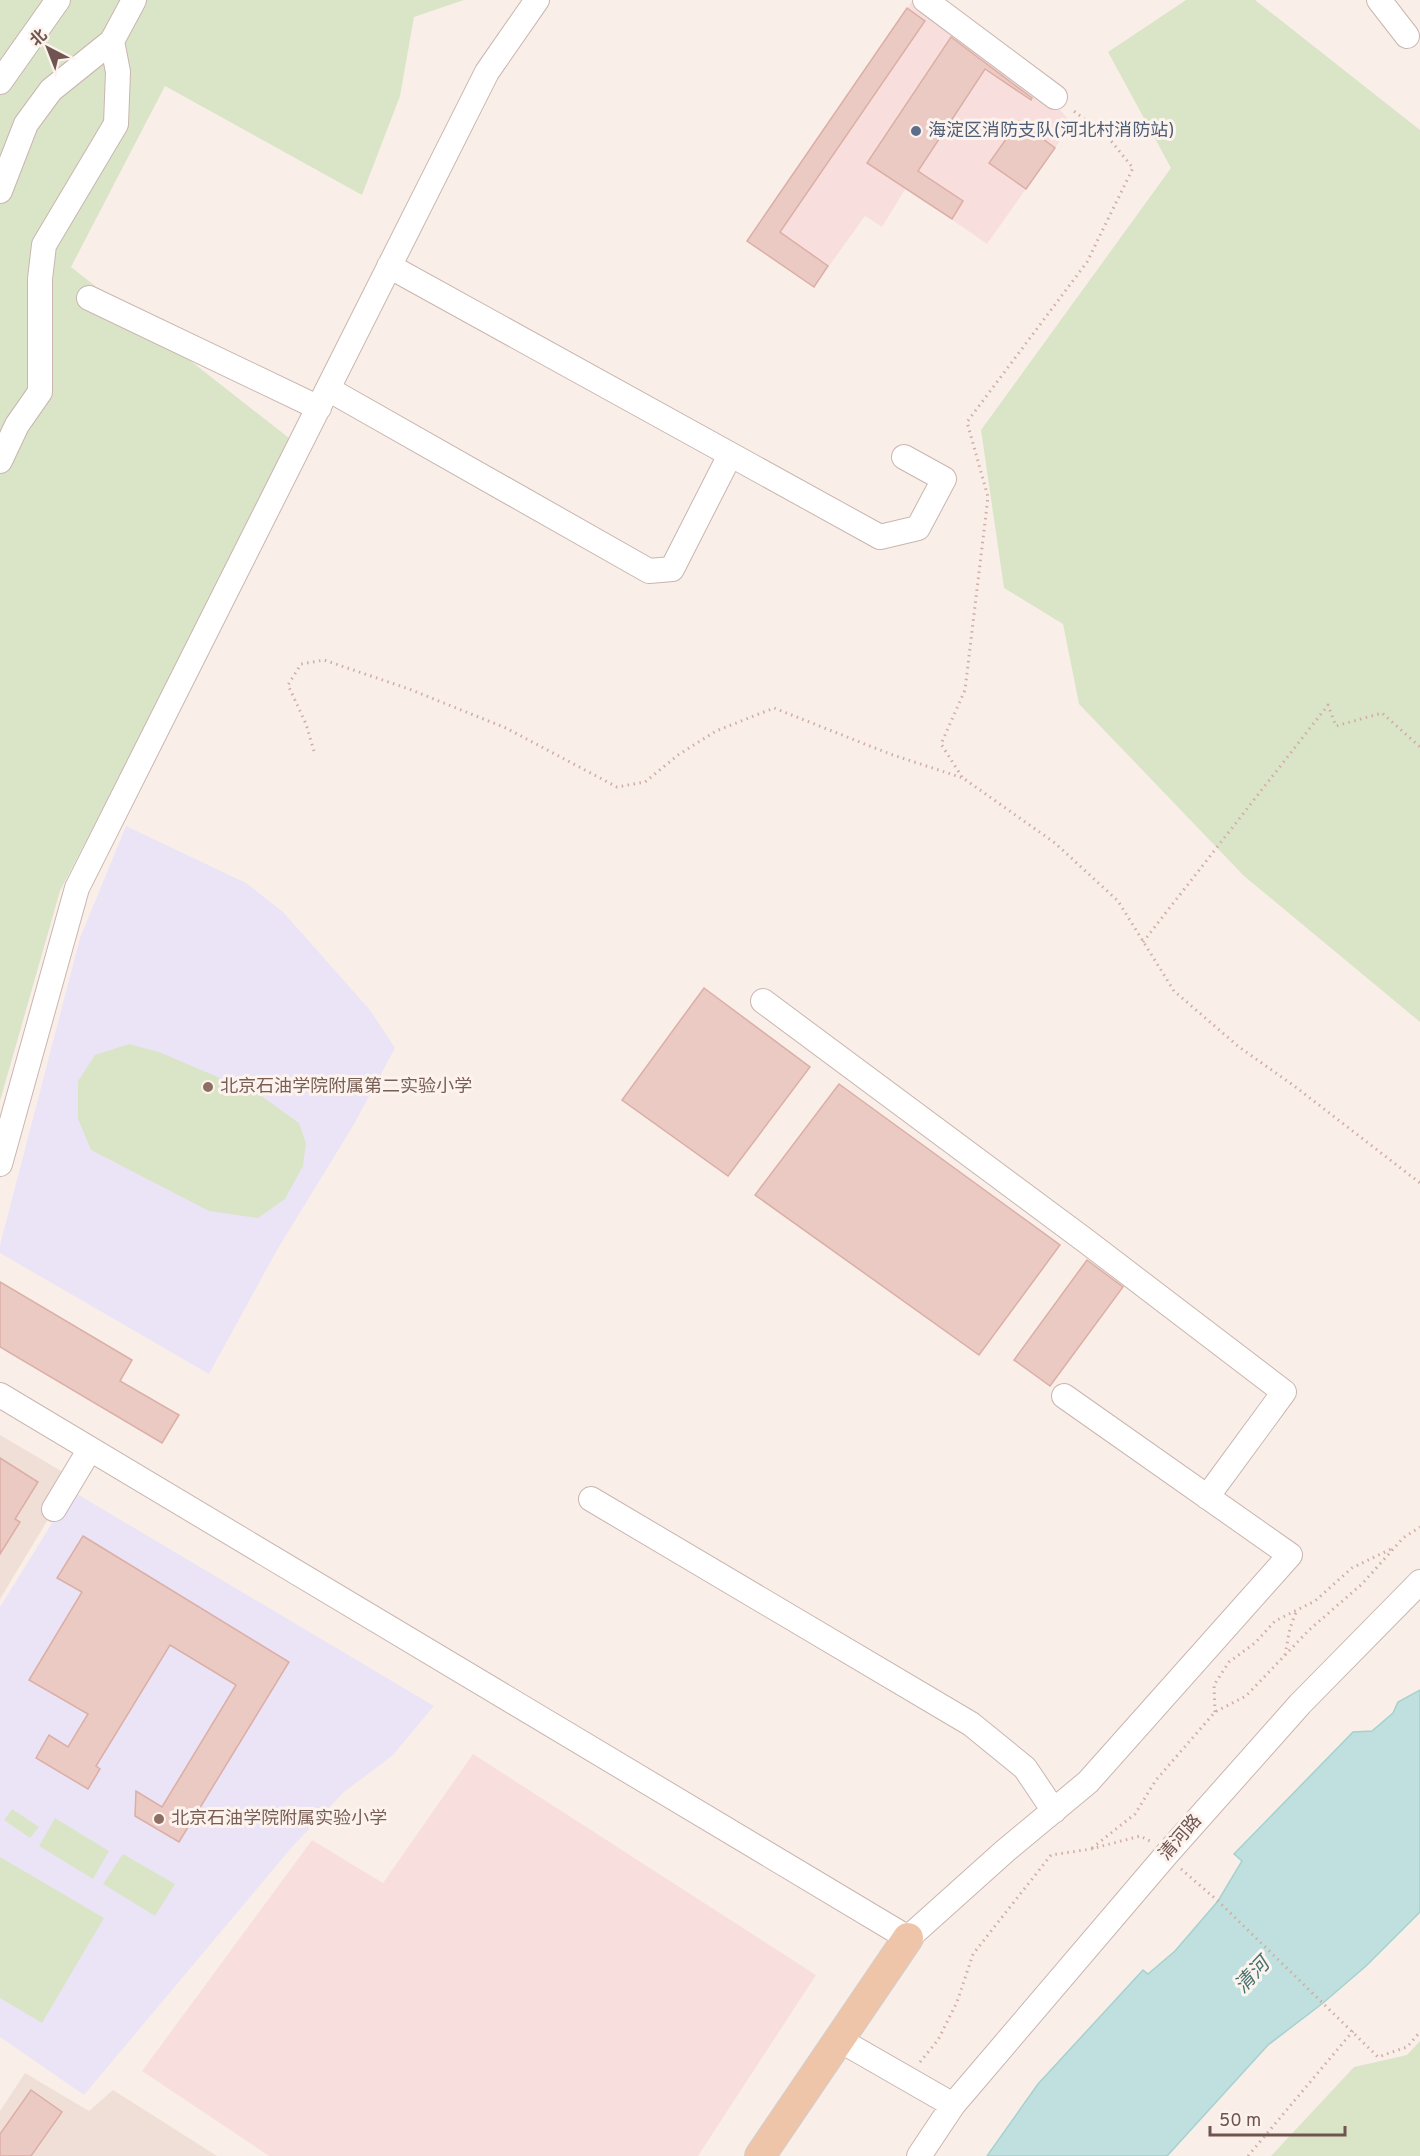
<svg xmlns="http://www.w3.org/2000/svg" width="1420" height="2156" viewBox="0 0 1420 2156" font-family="Overpass,'Noto Sans SC',sans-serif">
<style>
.residential{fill:#f0dfd7}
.commercial{fill:#f8dfdd}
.education{fill:#ebe4f6}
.green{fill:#dae5c8}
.water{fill:#bfe0de;stroke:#a6d1ce;stroke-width:1.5}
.building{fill:#ebcac3;stroke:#dbaea6;stroke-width:1.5}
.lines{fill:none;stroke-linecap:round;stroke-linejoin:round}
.minor-casing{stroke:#cab5af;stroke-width:26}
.major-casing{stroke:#d4ccca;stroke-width:32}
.path{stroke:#d0ada6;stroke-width:3;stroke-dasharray:1.5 4.5;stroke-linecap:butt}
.minor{stroke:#fff;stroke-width:24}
.major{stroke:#efc5a9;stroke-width:30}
.service-dot{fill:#5c6f8a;stroke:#fdf3ee;stroke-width:2}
.education-dot{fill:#8d6e63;stroke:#fdf3ee;stroke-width:2}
.labels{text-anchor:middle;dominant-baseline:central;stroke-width:6;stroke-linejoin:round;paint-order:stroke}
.service-label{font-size:18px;fill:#4e5e75;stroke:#fdf3ee;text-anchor:start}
.education-label{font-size:18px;fill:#785e54;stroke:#fdf3ee;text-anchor:start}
.street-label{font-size:18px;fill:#70544f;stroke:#fdf3ee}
.water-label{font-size:20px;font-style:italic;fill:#457370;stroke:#fdf3ee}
</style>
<rect width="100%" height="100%" fill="#f9efe8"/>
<!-- residential -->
<path class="residential" d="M0 1435 73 1478 0 1599Z
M25 2073 89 2111 113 2090 217 2156H0V2111Z"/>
<!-- commercial -->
<path class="commercial" d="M913 0 1040 86 1072 124 987 244 906 188 882 227 865 216 814 287 747 241Z
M473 1754 816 1975 698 2156H269L142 2071 312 1840 383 1883Z"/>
<!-- education -->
<path class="education" d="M126 826 246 883 283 912 370 1010 395 1048 353 1126 277 1250 209 1374 0 1253V1245L80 938Z
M72 1491 434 1706 392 1756 344 1792 292 1847 84 2095 0 2037V1607Z"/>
<!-- green -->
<path class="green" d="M0 0H464L414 17 400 96 362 195 165 86 71 267 294 442 60 891 0 1101Z
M1186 0H1255L1420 130V1022L1244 876 1079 704 1063 624 1004 588 981 430 1171 168 1108 52Z
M129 1044 159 1052 260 1095 299 1123 306 1143 303 1166 285 1199 258 1218 209 1211 91 1150 78 1119V1081L95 1055Z
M12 1809 39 1827 30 1838 4 1820Z
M55 1818 109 1851 93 1879 39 1846Z
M123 1854 175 1884 155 1916 103 1884Z
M0 1857 104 1918 42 2023 0 1998Z
M1420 2041V2156H1271L1354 2067 1407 2055Z"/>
<!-- water -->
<path class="water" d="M1420 1690V1912L1366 1966 1323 2003 1268 2045 1167 2156H987L1038 2084 1143 1970 1148 1974 1175 1951 1218 1901 1242 1861 1234 1854 1353 1732 1372 1731 1393 1713 1398 1702Z"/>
<!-- building -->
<path class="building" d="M907 8 925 21 780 232 828 266 814 287 747 241Z
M951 37 1032 98 1031 100 985 69 918 171 963 201 952 219 867 163Z
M1019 121 1055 148 1026 189 989 163Z
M704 988 810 1067 728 1176 622 1100Z
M839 1084 1060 1245 979 1355 755 1195Z
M1087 1260 1123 1287 1050 1386 1014 1360Z
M0 1282 132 1360 120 1381 179 1415 162 1443 0 1347Z
M0 1458 38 1482 15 1519 20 1522 0 1554Z
M83 1536 289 1662 179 1842 135 1816 136 1791 162 1807 236 1685 170 1645 96 1766 100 1769 88 1789 36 1758 49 1735 68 1747 88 1714 29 1680 82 1592 57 1578Z
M31 2090 62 2112 31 2156H0V2134Z"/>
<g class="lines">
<!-- minor casing -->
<g class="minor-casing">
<path id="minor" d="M925 0 1055 97
M1379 0 1407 36
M0 82 58 0
M0 191 26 124 51 90 112 41 134 0
M389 266 880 537 918 528 944 479 904 457
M89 298 319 408
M328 389 649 571 672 569 730 455
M0 461 17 425 40 392V279L44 245 116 124 118 72 112 41
M763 1001 1086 1241 1284 1392 1207 1497
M0 1164 77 888 487 72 537 0
M0 1395 908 1938 1005 1851 1088 1782 1290 1555 1064 1396
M591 1499 971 1724 1025 1768 1054 1811
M54 1509 90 1449
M838 2039 953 2105 919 2156
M953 2105 1166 1855 1300 1704 1420 1582"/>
</g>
<!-- major casing -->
<g class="major-casing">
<path id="major" d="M760 2156 908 1938"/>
</g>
<!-- path -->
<path class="path" d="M314 751 306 724 288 685 301 664 324 660 409 689 506 728 617 787 645 782 678 755 716 731 774 708 890 754 963 778 1055 843 1118 901 1174 991 1239 1047 1293 1085 1420 1183
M962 777 941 744 965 690 988 497 967 422 1087 262 1133 168 1107 136 1071 109
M1143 942 1328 705 1336 726 1382 713 1420 747
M1285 1655 1290 1628 1296 1612
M1215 1712 1214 1685 1229 1662 1255 1643 1275 1621 1315 1601 1352 1568 1393 1548
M1092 1848 1135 1814 1156 1780 1215 1712 1246 1696 1309 1630 1362 1584 1403 1538 1420 1527
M1181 1869 1218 1901 1378 2057 1407 2047 1420 2032
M920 2062 938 2040 957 2002 973 1954 1051 1855 1091 1849 1140 1836 1152 1842
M1248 2156 1353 2031"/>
<!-- minor -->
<use href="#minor" class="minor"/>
<!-- major -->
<use href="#major" class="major"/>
</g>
<!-- markers -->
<circle class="service-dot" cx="916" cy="131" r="6"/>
<g class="education-dot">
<circle cx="208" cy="1087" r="6"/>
<circle cx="159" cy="1819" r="6"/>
</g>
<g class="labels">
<!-- service labels -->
<g class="service-label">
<text x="928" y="131">海淀区消防支队(河北村消防站)</text>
</g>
<!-- education labels -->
<g class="education-label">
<text x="220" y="1087">北京石油学院附属第二实验小学</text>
<text x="171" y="1819">北京石油学院附属实验小学</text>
</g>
<!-- street labels -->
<g class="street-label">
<text transform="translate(1181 1838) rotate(-49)">清河路</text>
</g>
<!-- water labels -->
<g class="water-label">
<text transform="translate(1253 1976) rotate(-47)">清河</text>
</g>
</g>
<!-- north arrow -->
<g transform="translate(48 48) rotate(318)" stroke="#fdf3ee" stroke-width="4.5" paint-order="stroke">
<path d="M0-4.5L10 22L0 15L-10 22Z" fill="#70544f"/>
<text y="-9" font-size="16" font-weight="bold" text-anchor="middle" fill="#70544f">北</text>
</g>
<!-- scale -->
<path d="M1210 2126v9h135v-9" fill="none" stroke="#70544f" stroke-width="3"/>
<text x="1219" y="2126" font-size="18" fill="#70544f" stroke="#fdf3ee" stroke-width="4.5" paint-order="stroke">50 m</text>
</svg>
